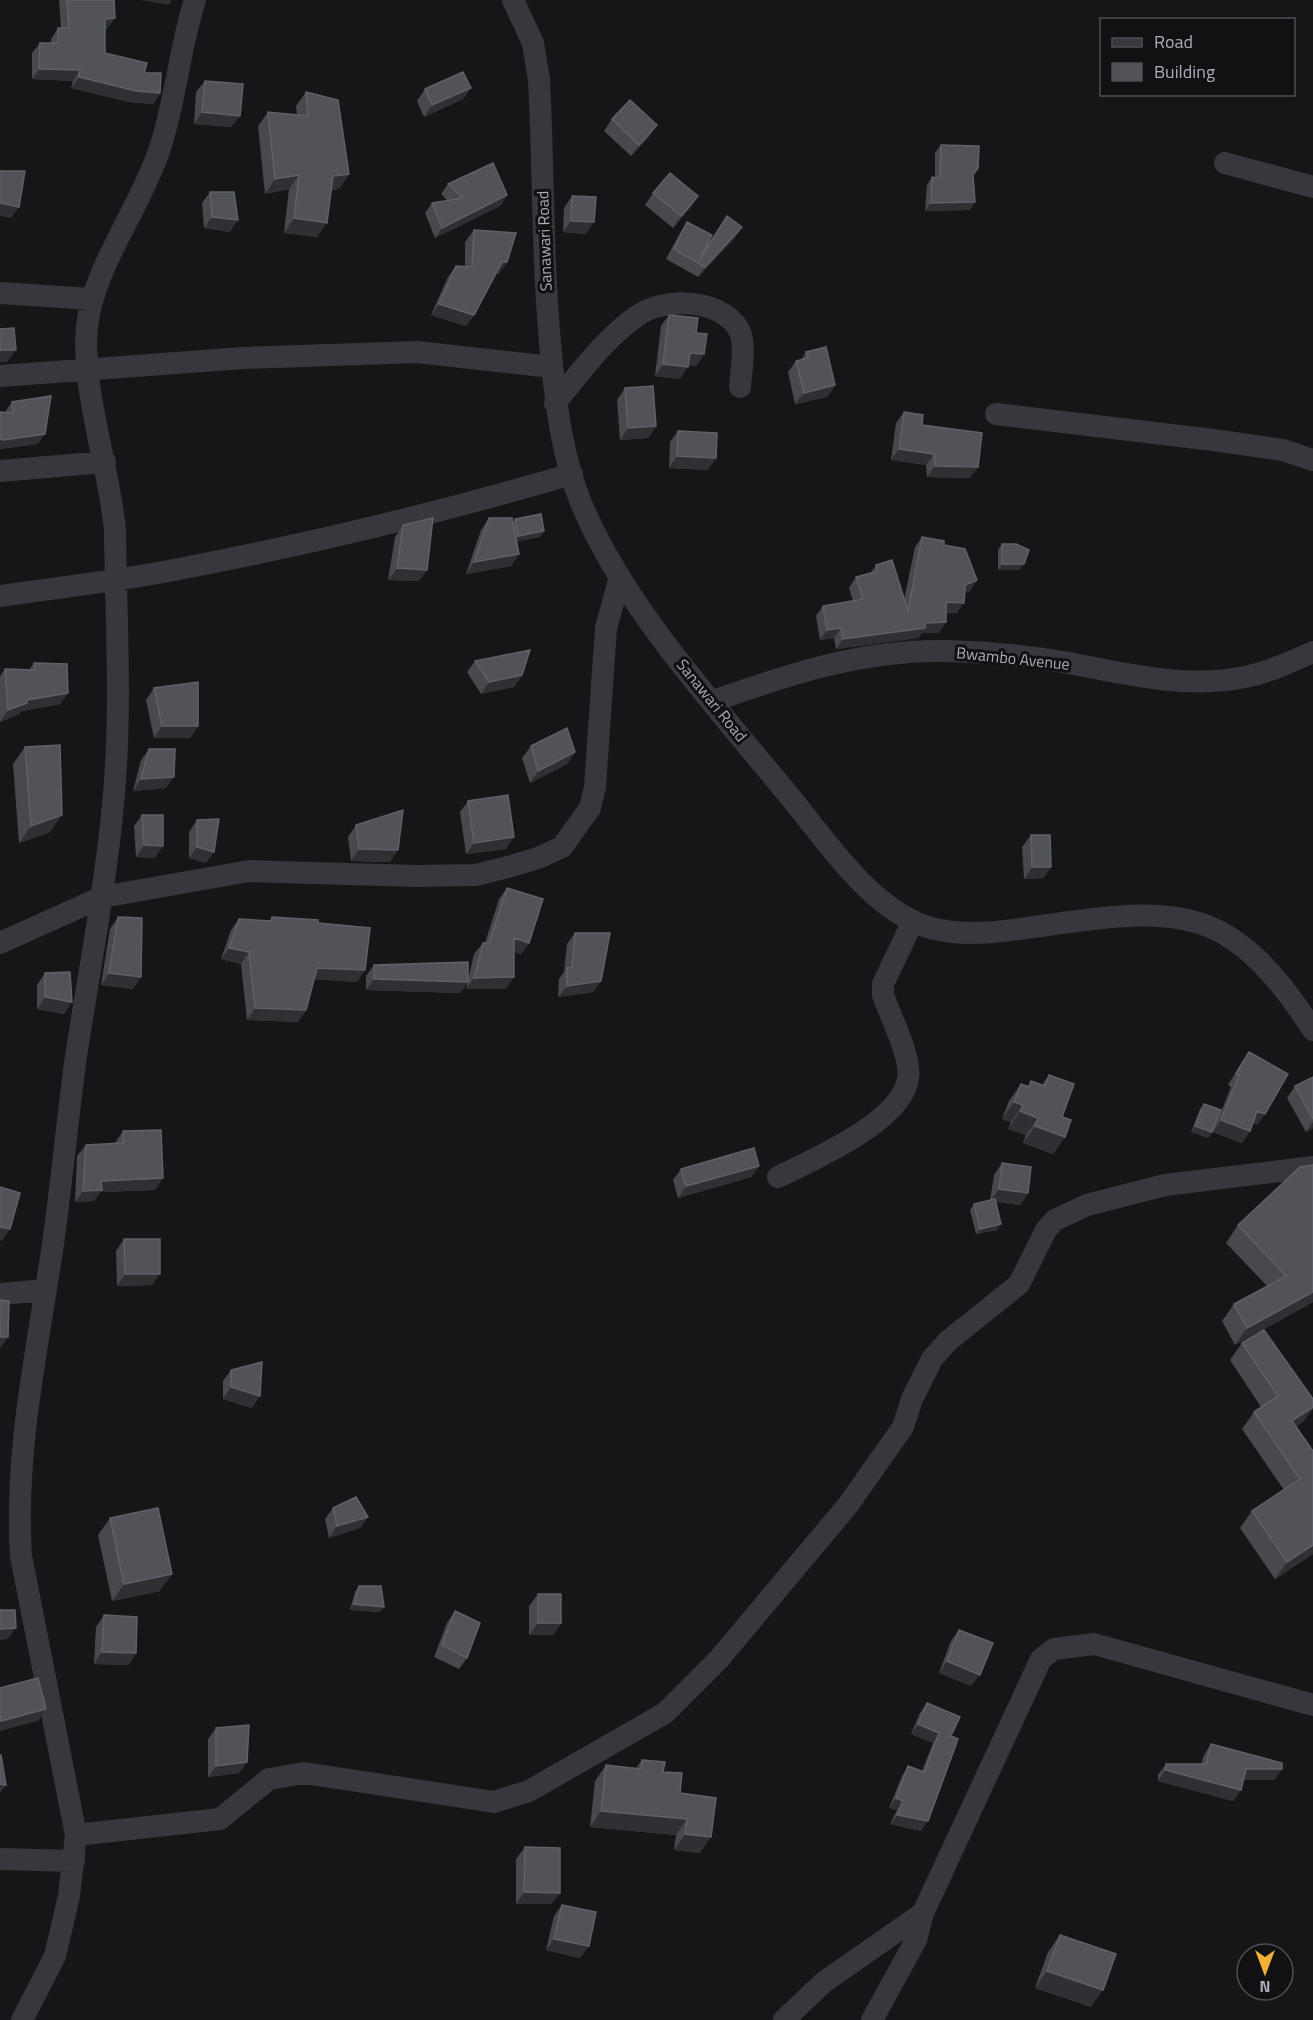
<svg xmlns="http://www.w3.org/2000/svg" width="1313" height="2020" viewBox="0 0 1313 2020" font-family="'Titillium Web',sans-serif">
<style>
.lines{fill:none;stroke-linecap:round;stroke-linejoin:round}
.minor{stroke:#37383d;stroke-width:22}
.wall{fill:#47494d}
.shaded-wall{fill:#2f3033}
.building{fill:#525359;stroke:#5f6168;stroke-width:1.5}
.labels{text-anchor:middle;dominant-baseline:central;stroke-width:6;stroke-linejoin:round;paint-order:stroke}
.street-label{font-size:16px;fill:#a8adb8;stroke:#111113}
</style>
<rect width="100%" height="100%" fill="#161618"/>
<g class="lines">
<!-- minor -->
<path class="minor" d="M513 0 533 43 539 80C544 175 542 270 552 364 557 412 563 458 581 503 625 608 714 704 786 792 825 838 872 914 935 929 969 937 1007 931 1041 926 1181 905 1231 904 1313 1030
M1225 163 1313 187
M0 293 91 299
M0 376 243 358 417 352 552 367
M555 403C580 373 605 338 637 316 663 297 719 298 738 328 747 343 741 370 740 387
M996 414 1213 440 1283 450 1313 460
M0 471 105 462
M0 596C60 587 120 581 179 569 311 544 442 512 572 474
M713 701C790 674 864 649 947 651 988 652 1029 656 1069 663 1127 674 1186 689 1245 677 1269 672 1291 662 1313 652
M0 943 102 897 249 871 417 876 476 875 508 867 538 858 562 847 590 808 595 787 606 628 620 577
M778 1177C814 1159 901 1122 908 1079 912 1057 890 1016 883 995V984L913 921
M0 1294 46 1290
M76 1835 220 1819 269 1779 304 1773 494 1802 529 1791 665 1713 719 1659 848 1505 903 1427 912 1399 932 1359 948 1341 1019 1284 1046 1230 1055 1220 1087 1205 1165 1185 1313 1167
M0 1859 74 1861
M22 2020 55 1956 69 1896 76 1835 21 1556C14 1449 39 1342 54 1237 62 1177 68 1116 76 1056 89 972 105 889 113 805 122 713 116 621 115 530 109 465 81 390 87 327 92 270 140 208 159 151 176 101 179 50 195 0
M784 2020 824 1982 923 1913
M872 2020 916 1940 923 1913 1041 1659 1054 1649 1094 1644 1313 1705"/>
</g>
<!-- wall -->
<path class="wall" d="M59 0H114L107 29H105V53L144 73 160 93 153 104 129 102 71 88 73 81 32 79V53L40 43H51V39L58 28H61Z
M205 81 240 116 231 127 194 124 196 92Z
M471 88 463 99 424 117 417 101 425 89Z
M306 92 349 174 339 189 332 190 317 237 284 233 289 189 265 194 258 126 268 112 297 115 296 106Z
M612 119 649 137 631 156 604 131Z
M941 145 973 176 975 202 970 210 925 211 927 185 932 177H935V153Z
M448 184 507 195 500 206 435 238 425 213 432 203 448 201 441 194Z
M210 192 230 232 204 228 202 203Z
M653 193 698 196 690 208 673 228 645 205Z
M572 196 586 234 563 232 564 208Z
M727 216 735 238 698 277 666 259 680 233 687 222 704 251Z
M474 230 507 262 499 274H496L474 315 466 326 431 315 448 277 456 266H465V242Z
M669 315 696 333 704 354 696 366 688 365 680 379 655 376 661 326Z
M806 352 835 385 827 397 795 404 788 372 796 361 801 360Z
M625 388 656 426 648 438 620 440 617 400Z
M12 402 38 444 0 449V412H5Z
M904 412 922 425 970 478 927 477 926 465 891 460 896 423Z
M678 431 708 470 669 468 670 442Z
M489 518 513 523 515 519 544 531 540 537 517 541 519 554 511 566 466 574 481 530Z
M403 525 419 581 388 580 395 537Z
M922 537 944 545 970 591 965 593 957 613H946L939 633H922L918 638 836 649 834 638 820 640 816 616 823 606 853 601 849 588 856 577 870 574 876 565 904 600 915 547Z
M1002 544 1020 570H998V550Z
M475 661 522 675 514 687 481 694 467 672Z
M34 663 68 693 60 704 22 711 19 714 0 722V676L5 669 29 670Z
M154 688 198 726 190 738H154L146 700Z
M531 746 575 752 567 764 530 783 522 758Z
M25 747 50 832 19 843 13 764Z
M149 749 166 788 133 791 141 760Z
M468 801 506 849 466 854 460 812Z
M142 815 155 858 136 857 134 826Z
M197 820 206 863 189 858V832Z
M356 825 390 862 351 861 348 837Z
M1031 835 1051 867 1043 878 1024 879 1022 847Z
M507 888 529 943 521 954 514 952 506 989H466L468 982 460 993 366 990V976L374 965 468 980 474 954 483 943H485L499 899Z
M118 917 133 989 101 985 110 929Z
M272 917 318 923 365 970 357 982 314 979 306 1010 298 1022 247 1020 241 964 221 959 231 930 239 919 269 921Z
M575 933 601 981 593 992 558 997 559 979 564 972 567 944Z
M45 973 64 1014 37 1009V985Z
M1249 1052 1257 1125 1253 1123 1250 1131 1242 1143 1213 1132 1231 1087 1228 1085 1241 1063Z
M1049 1075 1062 1117 1065 1137 1053 1154 1023 1143 1026 1135 1008 1129 1011 1122 1002 1119 1009 1101 1021 1084 1028 1086 1031 1081 1042 1085Z
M1313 1077V1128L1306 1132 1287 1098 1295 1086Z
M1204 1104 1212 1132 1208 1138 1191 1132 1200 1109Z
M123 1131 155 1190 100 1192 94 1201 75 1202 77 1156 86 1145 115 1143Z
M1002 1163 1028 1193 1020 1205 996 1202 997 1230 976 1234 970 1210 974 1204 990 1200 994 1175Z
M759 1166 751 1177 678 1198 673 1180 681 1169Z
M1238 1225 1313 1302 1235 1345 1222 1321 1234 1304 1267 1286 1226 1243Z
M124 1239 152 1285 117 1286 116 1251Z
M1242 1343 1304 1421 1296 1427 1313 1554 1275 1579 1240 1528 1252 1511 1284 1490 1242 1429 1254 1412 1261 1407 1230 1360Z
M231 1370 252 1408 223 1399V1381Z
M333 1508 368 1517 360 1528 329 1538 325 1519Z
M110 1518 160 1591 112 1601 98 1535Z
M359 1586 380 1612 350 1610 355 1592Z
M538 1594 561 1623 553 1635H529V1606Z
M455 1611 467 1658 459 1669 434 1657 447 1623Z
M104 1615 136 1653 128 1665 94 1664 96 1627Z
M959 1630 971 1686 939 1673 951 1641Z
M927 1703 951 1736 921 1831 890 1824 897 1810 889 1808 902 1776 908 1766 922 1771 933 1743 911 1734 920 1713Z
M216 1728 247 1762 239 1773 208 1777V1739Z
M1211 1744 1282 1769 1274 1780H1244L1241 1790 1233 1801 1158 1781V1775L1166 1764H1201L1204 1755Z
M642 1760 663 1772 680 1793 700 1853 674 1850 676 1835 590 1827 595 1781 606 1765 636 1768Z
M525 1847 560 1893 551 1904H516V1859Z
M562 1905 580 1958 546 1950 554 1916Z
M1060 1935 1091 2007 1035 1988 1048 1952Z"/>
<!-- shaded-wall -->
<path class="shaded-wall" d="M141 0H172L169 5Z
M115 18 107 29 98 30 105 19Z
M39 69 80 70 73 81 32 79Z
M79 77 160 93 153 104 129 102 71 88Z
M471 88 463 99 424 117 432 105Z
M202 112 240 116 231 127 194 124Z
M657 125 649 137 631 156 639 145Z
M349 174 339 189 323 191 333 176Z
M299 175 289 189 265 194 275 179Z
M507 195 500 206 435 238 442 228Z
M698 196 690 208 673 228 681 216Z
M975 202 970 210 925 211 931 203Z
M0 203 19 207 11 218 0 216Z
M212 217 238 220 230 232 204 228Z
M294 218 327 223 317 237 284 233Z
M571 221 594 222 586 234 563 232Z
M742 227 735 238 698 277 705 267Z
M502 262H507L499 274 494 273Z
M439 304 474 315 466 326 431 315Z
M0 350H16L7 362H0Z
M690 353 704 354 696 366 682 364Z
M663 364 688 367 680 379 655 376Z
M835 385 827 397 795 404 804 393Z
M656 426 648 438 620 440 628 428Z
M45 434 38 444 0 449V439Z
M899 449 934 454 926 465 891 460Z
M677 456 716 458 708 470 669 468Z
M935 466 978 467 970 478 927 477Z
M544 531 540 537 514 542 518 536Z
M519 554 511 566 466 574 474 562Z
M1002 564H1024L1020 570H998Z
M397 568 427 570 419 581 388 580Z
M977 580 970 591 958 595 965 585Z
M946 602 964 603 957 613 939 612Z
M946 622 939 633H922L918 638 836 649 843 639 925 623Z
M841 628 834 638 820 640 827 630Z
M522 675 514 687 481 694 489 682Z
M68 693 60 704 22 711 19 714 0 722 8 710 27 700Z
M162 726H198L190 738H154Z
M575 752 567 764 530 783 538 771Z
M174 777 166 788 133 791 141 779Z
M62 815 50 832 19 843 31 826Z
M514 837 506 849 466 854 474 843Z
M144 845 163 846 155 858 136 857Z
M197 847 214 852 206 863 189 858Z
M359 849 398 850 390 862 351 861Z
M1032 867H1051L1043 878 1024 879Z
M514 938 529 943 521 954 506 950Z
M229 948 249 952 241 964 221 959Z
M317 968 365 970 357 982 309 979Z
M109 973 141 977 133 989 101 985Z
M514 977 506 989H466L474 978Z
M374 979 468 982 460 993 366 990Z
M601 981 593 992 558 997 567 986Z
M45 997 72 1002 64 1014 37 1009Z
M255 1008 306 1010 298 1022 247 1020Z
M1014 1102 1023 1105 1011 1122 1002 1119Z
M1020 1111 1038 1118 1026 1135 1008 1129Z
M1257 1111 1265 1114 1257 1125 1249 1122Z
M1221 1120 1250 1131 1242 1143 1213 1132Z
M1313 1122V1128L1306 1132Z
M1035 1126 1065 1137 1053 1154 1023 1143Z
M1195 1126 1212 1132 1208 1138 1191 1132Z
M759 1166 751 1177 678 1198 686 1186Z
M163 1178 155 1190 100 1192 94 1201 75 1202 83 1191 101 1181Z
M999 1189 1028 1193 1020 1205 990 1201Z
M1001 1224 997 1230 976 1234 980 1229Z
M0 1227 10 1229 2 1241 0 1240Z
M125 1274H160L152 1285 117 1286Z
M1313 1292V1302L1235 1345 1247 1328Z
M0 1337H8L0 1349Z
M231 1387 260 1396 252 1408 223 1399Z
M1313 1407V1409L1304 1421 1280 1438 1292 1421Z
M368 1517 360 1528 329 1538 337 1526Z
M1313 1545V1554L1275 1579 1287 1562Z
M172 1574 160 1591 112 1601 124 1584Z
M354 1604 384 1607 380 1612 350 1610Z
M538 1623H561L553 1635H529Z
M16 1628 8 1639 0 1640V1629Z
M102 1652 136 1653 128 1665 94 1664Z
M947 1661 980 1675 971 1686 939 1673Z
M46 1709 38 1721 0 1731V1722L1 1721Z
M918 1724 939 1733 933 1743 911 1734Z
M247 1762 239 1773 208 1777 216 1766Z
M1246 1769H1282L1274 1780H1239Z
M1165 1770 1241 1790 1233 1801 1158 1781Z
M0 1784 6 1785 0 1793Z
M896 1798 903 1801 897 1810 889 1808Z
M601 1811 687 1819 676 1835 590 1827Z
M897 1815 928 1821 921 1831 890 1824Z
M685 1834 711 1837 700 1853 674 1850Z
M524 1892 560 1893 551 1904H516Z
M554 1939 589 1946 580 1958 546 1950Z
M1047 1971 1103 1990 1091 2007 1035 1988Z"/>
<!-- building -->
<path class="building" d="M67 0H114L115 18 105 19V53L147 63 144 73H161L160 93 136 91 79 77 80 70 39 69 40 43H58V28H69Z
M463 72 471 88 432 105 425 89Z
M205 81 243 84 240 116 202 112Z
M306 92 338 100 349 174 333 176 327 223 294 218 299 175 275 179 268 112 308 116Z
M630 100 657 125 639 145 612 119Z
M941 145 979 146 978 168 973 175 975 202 931 203 932 177 940 178Z
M493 163 507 195 442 228 432 203 463 198 448 184Z
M0 171H25L19 207 0 203Z
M670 173 698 196 681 216 653 193Z
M210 192H234L238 220 212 217Z
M572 196 596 197 594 222 571 221Z
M727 216 742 227 705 267 674 249 687 222 712 235 700 259Z
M474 230 516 233 507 262H502L474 315 439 304 456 266 472 267Z
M669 315 698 318 696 333 707 334 704 354 690 353 688 367 663 364Z
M14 328 16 350H0V329Z
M826 347 835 385 804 393 796 361 808 358 806 352Z
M653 386 656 426 628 428 625 388Z
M51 396 45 434 3 440 0 439V412L13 413 12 402Z
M904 412 923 415 922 425 982 433 978 467 935 466 934 454 899 449Z
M678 431 717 433 716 458 677 456Z
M541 514 544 531 518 536 515 519Z
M433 518 427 570 397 568 403 525Z
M489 518H512L519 554 474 562Z
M922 537 944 541V545L965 549 977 580 965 585 964 603 946 602V622L925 623V628L843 639 841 628 827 630 823 606 863 599 856 577 878 571 876 565 892 560 908 611Z
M1002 544H1016L1029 550 1024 564H1002Z
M530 650 522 675 489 682 475 661Z
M34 663 67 664 68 693 27 700V703L8 710 5 669 35 670Z
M198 682V726H162L154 688Z
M567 728 575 752 538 771 531 746Z
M60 745 62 815 31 826 25 747Z
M149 749H175L174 777 141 779Z
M508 795 514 837 474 843 468 801Z
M403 810 398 850 359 849 356 825Z
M142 815H163V846L144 845Z
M219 819 214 852 197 847V820Z
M1031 835H1050L1051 867H1032Z
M507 888 543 899 529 943 514 938V977L474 978 483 943H489Z
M118 917 142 918 141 977 109 973Z
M272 917 318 920V923L370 928 365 970 317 968 306 1010 255 1008 249 952 229 948 239 919 272 921Z
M575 933H610L601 981 567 986V968L572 967Z
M468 962V982L374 979V965Z
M70 972 72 1002 45 997V973Z
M1249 1052 1288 1074 1265 1114 1257 1111 1250 1131 1221 1120 1239 1075 1236 1074Z
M1049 1075 1074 1084 1062 1117 1071 1120 1065 1137 1035 1126 1038 1118 1020 1111 1023 1105 1014 1102 1021 1084 1029 1087 1031 1081 1045 1086Z
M1313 1077V1119L1295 1086Z
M1204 1104 1221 1110 1212 1132 1195 1126Z
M161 1130 163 1178 101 1181 102 1190 83 1191 86 1145 123 1143V1131Z
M754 1148 759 1166 686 1186 681 1169Z
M1002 1163 1031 1167 1028 1193 999 1189Z
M1313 1165V1292L1247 1328 1234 1304 1286 1276 1238 1225 1300 1167Z
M0 1187 20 1193 10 1229 0 1227Z
M995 1199 1001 1224 980 1229 974 1204Z
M124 1239H160V1274H125Z
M0 1300 9 1301 8 1337H0Z
M1264 1330 1313 1399V1407L1292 1421 1313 1451V1545L1287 1562 1252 1511 1300 1479 1254 1412 1278 1396 1242 1343Z
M262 1362 260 1396 231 1387V1370Z
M356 1497 368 1517 337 1526 333 1508Z
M158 1508 172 1574 124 1584 110 1518Z
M359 1586H381L384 1607 354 1604Z
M538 1594H561V1623H538Z
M0 1610H15L16 1628 0 1629Z
M455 1611 480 1623 467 1658 442 1645Z
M104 1615 137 1617 136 1653 102 1652Z
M959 1630 993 1643 980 1675 947 1661Z
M38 1678 46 1709 1 1721 0 1717V1688Z
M927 1703 960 1717 951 1736 958 1739 928 1821 897 1815 903 1801 896 1798 908 1766 924 1772 939 1733 918 1724Z
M249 1725 247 1762 216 1766V1728Z
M1211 1744 1282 1763V1769H1246L1241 1790 1165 1770 1166 1764H1206Z
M1 1755 6 1785 0 1784V1756Z
M642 1760 665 1762 663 1772 682 1773 680 1793 716 1798 711 1837 685 1834 687 1819 601 1811 606 1765 641 1769Z
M525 1847 560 1848V1893L524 1892Z
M562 1905 596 1912 589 1946 554 1939Z
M1060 1935 1116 1954 1103 1990 1047 1971Z"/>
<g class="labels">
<!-- street labels -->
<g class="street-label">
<text transform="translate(544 241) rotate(-92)">Sanawari Road</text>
<text transform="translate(1013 658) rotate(6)">Bwambo Avenue</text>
<text transform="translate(712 700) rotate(51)">Sanawari Road</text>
</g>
</g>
<!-- legend -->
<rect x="1100" y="18" width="195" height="78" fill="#111113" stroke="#4d4f55" stroke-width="1.5"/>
<rect x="1112" y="38" width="30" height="9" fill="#37383d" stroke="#4d4f55" stroke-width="1.5"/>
<text x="1154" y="48" font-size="18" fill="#a8adb8">Road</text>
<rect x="1112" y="63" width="30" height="18" fill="#525359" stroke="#4d4f55" stroke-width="1.5"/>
<text x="1154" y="78" font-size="18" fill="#a8adb8">Building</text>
<!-- north arrow -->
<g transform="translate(1265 1972) rotate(180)"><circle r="28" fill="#111113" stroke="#4d4f55" stroke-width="1.5"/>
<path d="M0-4.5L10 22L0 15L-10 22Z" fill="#f2b134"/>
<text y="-9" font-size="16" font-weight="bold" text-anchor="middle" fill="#a8adb8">N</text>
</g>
</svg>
